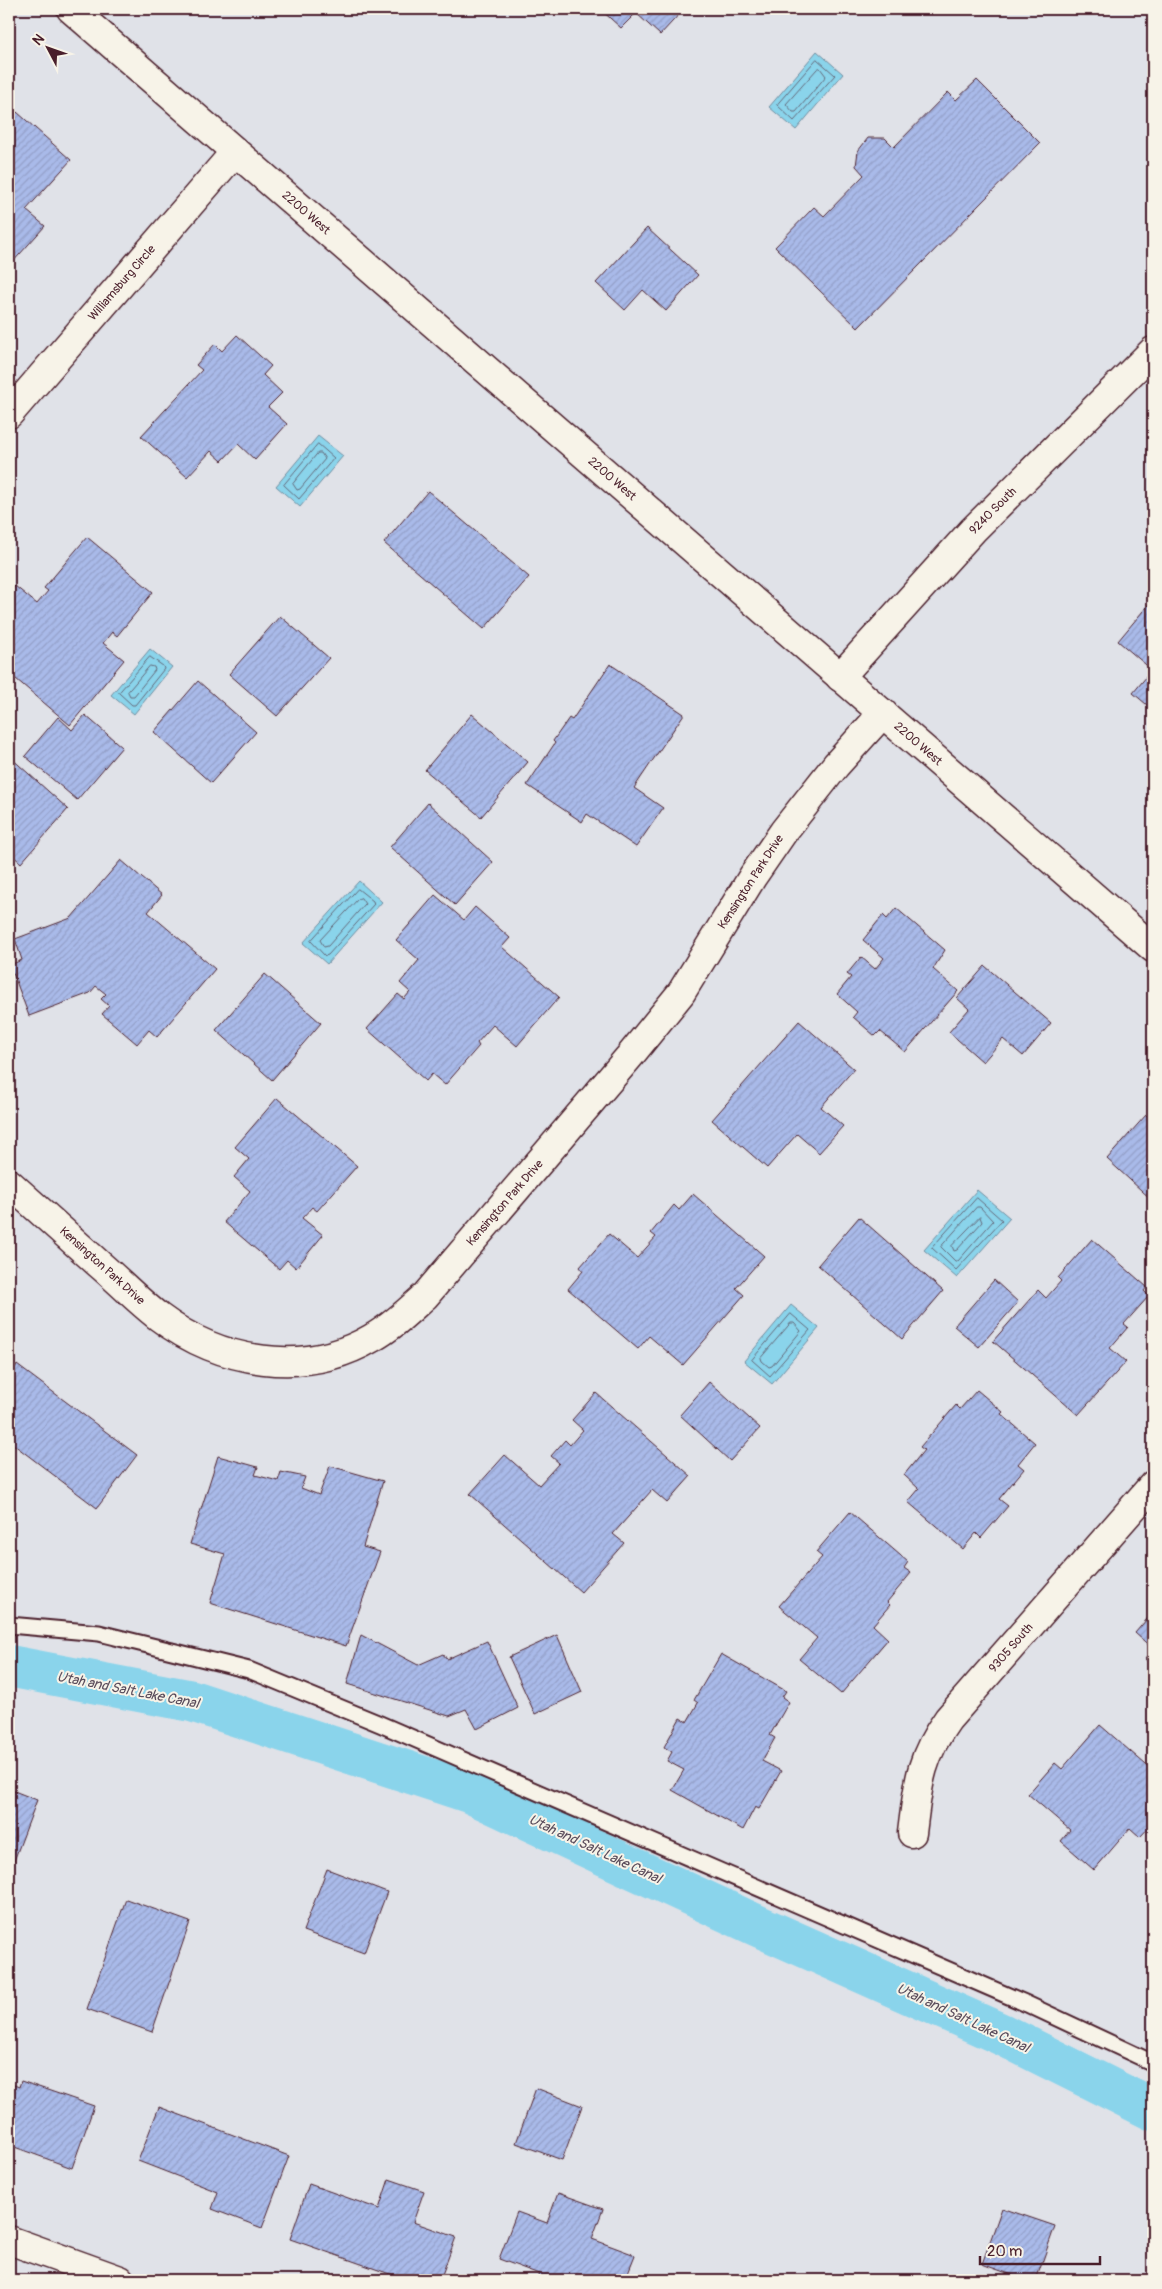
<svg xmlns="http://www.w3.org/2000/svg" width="1162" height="2289" viewBox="0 0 1162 2289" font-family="Pangolin,sans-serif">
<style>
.water{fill:#8ad4eb;stroke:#708c9e}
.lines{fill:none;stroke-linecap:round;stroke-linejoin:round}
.shore{stroke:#646778;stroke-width:1}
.canal{stroke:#8ad4eb;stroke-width:42}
.building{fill:url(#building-hatch);stroke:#4a1f2b}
.lane-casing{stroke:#4a1f2b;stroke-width:19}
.street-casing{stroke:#4a1f2b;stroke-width:31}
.secondary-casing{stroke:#4a1f2b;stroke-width:31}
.lane{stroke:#f7f3e8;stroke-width:15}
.street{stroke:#f7f3e8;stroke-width:28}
.secondary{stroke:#f7f3e8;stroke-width:28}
.labels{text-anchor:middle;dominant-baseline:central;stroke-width:4;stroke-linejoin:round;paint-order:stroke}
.street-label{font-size:12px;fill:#4a1f2b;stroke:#f7f3e8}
.water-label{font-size:14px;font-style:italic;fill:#5a4c5b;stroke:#f7f3e8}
</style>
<defs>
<pattern id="building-hatch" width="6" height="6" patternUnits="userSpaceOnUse" patternTransform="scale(1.25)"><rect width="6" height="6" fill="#a9bae9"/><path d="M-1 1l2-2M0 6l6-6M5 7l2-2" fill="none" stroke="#939fc8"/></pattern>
</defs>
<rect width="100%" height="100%" fill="#e0e2e8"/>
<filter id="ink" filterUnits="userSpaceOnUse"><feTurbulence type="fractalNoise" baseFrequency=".02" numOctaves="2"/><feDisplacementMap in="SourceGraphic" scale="10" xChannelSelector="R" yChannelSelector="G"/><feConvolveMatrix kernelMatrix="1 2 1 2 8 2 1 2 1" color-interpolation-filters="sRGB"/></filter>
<g filter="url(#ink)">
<!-- water -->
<path class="water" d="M817 51 843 74 796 130 769 107Z
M318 436 343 456 300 507 276 486Z
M150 649 172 667 134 714 111 695Z
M359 881 382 902 327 964 303 943Z
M977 1190 1010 1218 957 1278 924 1250Z
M791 1305 819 1328 772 1384 744 1361Z"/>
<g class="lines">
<!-- shore -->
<path class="shore" d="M817 59 835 75 794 121 777 105Z
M820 68 826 76 796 112H793L786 104 817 69Z
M318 444 334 458 299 499 284 485Z
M318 453H321L325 459 300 489 297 490 293 484Z
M150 657 163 666 164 669 135 705H132L119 693Z
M150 666 154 667 155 670 134 696H130L128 692Z
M358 889 373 901 374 904 328 955 325 956 311 941Z
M361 898 365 904 328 946 324 947 320 940 358 899Z
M977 1198 1002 1220 956 1270 932 1248Z
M977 1207H980L993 1221 958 1261H955L941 1247Z
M980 1217 982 1222 957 1250 954 1251 952 1246Z
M791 1314 810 1330 770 1376 752 1360Z
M791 1323H794L801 1331 772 1366 769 1367 762 1361 761 1358Z"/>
<!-- canal -->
<path class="canal" d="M9 1666 192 1701 469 1792 756 1925 1003 2035 1153 2110"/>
</g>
<!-- building -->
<path class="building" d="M600 9H684L660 35 636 13 621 28Z
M977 80 1040 143 858 328 775 247 814 207 824 216 864 175 856 166 858 151 868 138H885L894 147 948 92 956 100Z
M17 112 71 160 26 210 45 226 11 264 9 262V122Z
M647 228 698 275 666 311 643 290 625 310 596 283Z
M237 335 271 366 263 375 282 393 268 407 287 424 255 460 238 444 222 461 211 451 187 477 141 436 202 370 196 365 215 344 222 351Z
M428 491 529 577 484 629 384 543Z
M87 537 153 592 117 636 112 632 103 643 124 660 70 725 9 673V594L15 586 37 604 48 591 44 588Z
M1153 599V710L1133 693 1152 670 1118 641Z
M280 616 329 658 277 716 229 674Z
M610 664 684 714 634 788 663 808 636 847 587 814 582 822 527 785 555 743 553 741 569 718 572 720Z
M198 681 256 732 211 783 154 732Z
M472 714 528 762 481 817 425 770Z
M85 715 122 747 77 800 25 756 58 717 72 730Z
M9 756 68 809 21 863 9 852Z
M428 803 493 862 455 905 390 847Z
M121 860 162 895 148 912 215 969 157 1037 149 1030 137 1044 102 1014 109 1006 101 999 106 994 96 986 90 993 29 1016 10 965 22 960 15 939 71 918Z
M435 895 464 920 475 907 510 938 502 947 559 997 517 1046 493 1025 477 1043 479 1046 445 1085 432 1074 426 1081 367 1029 398 994 404 999 410 992 400 983 419 960 396 940Z
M896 908 945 950 933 969 958 991 905 1052 880 1031 875 1036 853 1017 857 1012 837 994 851 977 847 974 861 957 875 969 884 958 863 940 883 915 887 919Z
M985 966 1051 1023 1023 1056 1003 1039 983 1062 949 1032 969 1009 957 998Z
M265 974 321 1023 272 1080 216 1030Z
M799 1021 854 1069 821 1107 843 1126 819 1153 797 1134 767 1168 712 1120Z
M277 1098 357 1166 317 1211 312 1207 302 1218 323 1235 296 1268 287 1260 279 1269 224 1222 250 1191 234 1177 249 1159 235 1147Z
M1146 1115 1153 1121V1201L1107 1159Z
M693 1194 764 1256 736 1288 744 1295 683 1365 649 1336 638 1349 568 1289 583 1271 580 1267 609 1234 637 1258 656 1237 651 1233 674 1205 679 1210Z
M859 1217 943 1291 902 1339 818 1265Z
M1092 1239 1147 1287 1144 1291 1149 1296 1124 1324 1128 1327 1110 1348 1126 1362 1078 1415 993 1341 1038 1290 1046 1298 1061 1281 1058 1278Z
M994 1280 1018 1302 979 1347 954 1326Z
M17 1365 137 1455 97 1508 9 1441V1376Z
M709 1382 760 1428 730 1461 680 1415Z
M977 1390 1003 1412 1001 1414 1035 1443 1018 1464 1024 1469 999 1499 1008 1506 981 1538 976 1533 963 1549 908 1502 919 1489 904 1475 924 1450 920 1447 956 1405 960 1409Z
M596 1393 691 1476 667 1503 652 1490 613 1534 624 1543 581 1592 470 1494 505 1455 539 1485 559 1463 551 1456 565 1440 570 1445 583 1430 572 1420Z
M218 1456 258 1467 255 1475 278 1481 281 1472 305 1477 301 1488 319 1495 330 1466 383 1481 363 1547 380 1552 346 1646 210 1603 225 1554 190 1544Z
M850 1512 908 1562 904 1568 911 1573 887 1602 890 1605 873 1625 888 1639 841 1694 799 1659 817 1638 779 1606 822 1557 816 1552Z
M1153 1612V1667L1145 1659 1153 1649 1135 1633Z
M361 1635 418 1665 443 1654 447 1659 487 1641 518 1708 477 1729 466 1709 449 1716 347 1684Z
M557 1635 582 1692 535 1714 509 1657Z
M721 1654 786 1691 782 1697 789 1702 770 1735 775 1738 762 1761 781 1771 759 1809 755 1807 743 1830 672 1790 684 1770 667 1761 672 1752 664 1747 680 1718 687 1722 698 1703 694 1700Z
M1100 1725 1153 1771V1801L1151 1804 1153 1806V1823L1140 1837 1130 1828 1094 1870 1061 1841 1070 1830 1028 1794 1055 1763 1062 1769Z
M9 1789 37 1800 9 1874Z
M327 1869 387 1892 364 1953 303 1931Z
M126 1899 190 1922 152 2032 87 2009Z
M21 2081 94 2106 72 2168 9 2145V2083L19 2087Z
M536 2088 582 2106 562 2160 516 2143Z
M159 2107 289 2156 262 2228 212 2209 218 2192 138 2161Z
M389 2179 424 2191 413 2222 456 2237 440 2280H407L290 2239 309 2184 379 2209Z
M558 2193 603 2209 592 2239 635 2255 625 2280H536L539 2274 499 2259 517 2212 547 2223Z
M1002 2208 1055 2226 1036 2280H1026L982 2264Z"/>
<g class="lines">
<!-- lane casing -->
<g class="lane-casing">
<path id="lane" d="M9 1625 99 1633 249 1670 380 1724 1027 2004 1153 2063"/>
</g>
<!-- street casing -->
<g class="street-casing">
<path id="street" d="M9 414 235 152
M840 677 973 530 1153 351
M9 1183C39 1210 69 1237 99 1264 119 1281 138 1301 159 1317 220 1363 304 1378 372 1338 392 1327 408 1311 425 1296L629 1057 681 993 753 876 784 831 836 765 883 713
M912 1833C918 1786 919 1759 948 1719L1153 1485
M9 2240 120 2280"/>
</g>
<!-- secondary casing -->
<g class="secondary-casing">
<path id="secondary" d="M71 9 1153 948"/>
</g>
<!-- lane -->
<use href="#lane" class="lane"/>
<!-- street -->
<use href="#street" class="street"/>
<!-- secondary -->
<use href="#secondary" class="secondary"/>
</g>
</g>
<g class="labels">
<!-- street labels -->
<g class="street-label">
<text transform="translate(306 213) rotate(41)">2200 West</text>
<text transform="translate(122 283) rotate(-49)">Williamsburg Circle</text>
<text transform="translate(612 479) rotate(41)">2200 West</text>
<text transform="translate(993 511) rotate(-45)">9240 South</text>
<text transform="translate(918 744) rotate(41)">2200 West</text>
<text transform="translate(751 882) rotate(-57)">Kensington Park Drive</text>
<text transform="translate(505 1203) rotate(-49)">Kensington Park Drive</text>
<text transform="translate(102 1266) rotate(42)">Kensington Park Drive</text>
<text transform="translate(1011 1648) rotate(-49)">9305 South</text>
</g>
<!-- water labels -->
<g class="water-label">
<text transform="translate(128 1690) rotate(11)">Utah and Salt Lake Canal</text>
<text transform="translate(595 1849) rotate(25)">Utah and Salt Lake Canal</text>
<text transform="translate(963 2018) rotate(25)">Utah and Salt Lake Canal</text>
</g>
</g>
<!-- margin -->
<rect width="1162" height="2289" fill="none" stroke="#f7f3e8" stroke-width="30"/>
<rect x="15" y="15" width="1132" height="2259" fill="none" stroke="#4a1f2b" stroke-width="2" filter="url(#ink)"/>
<!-- north arrow -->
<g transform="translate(48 48) rotate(311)" stroke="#f7f3e8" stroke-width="4" paint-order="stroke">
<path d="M0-4L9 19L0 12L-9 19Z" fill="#4a1f2b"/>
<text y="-8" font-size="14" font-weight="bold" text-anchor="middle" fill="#4a1f2b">N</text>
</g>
<!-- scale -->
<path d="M980 2256v8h120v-8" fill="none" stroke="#4a1f2b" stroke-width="2.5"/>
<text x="987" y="2256" font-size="15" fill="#4a1f2b" stroke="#f7f3e8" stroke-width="4" paint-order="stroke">20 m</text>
</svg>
